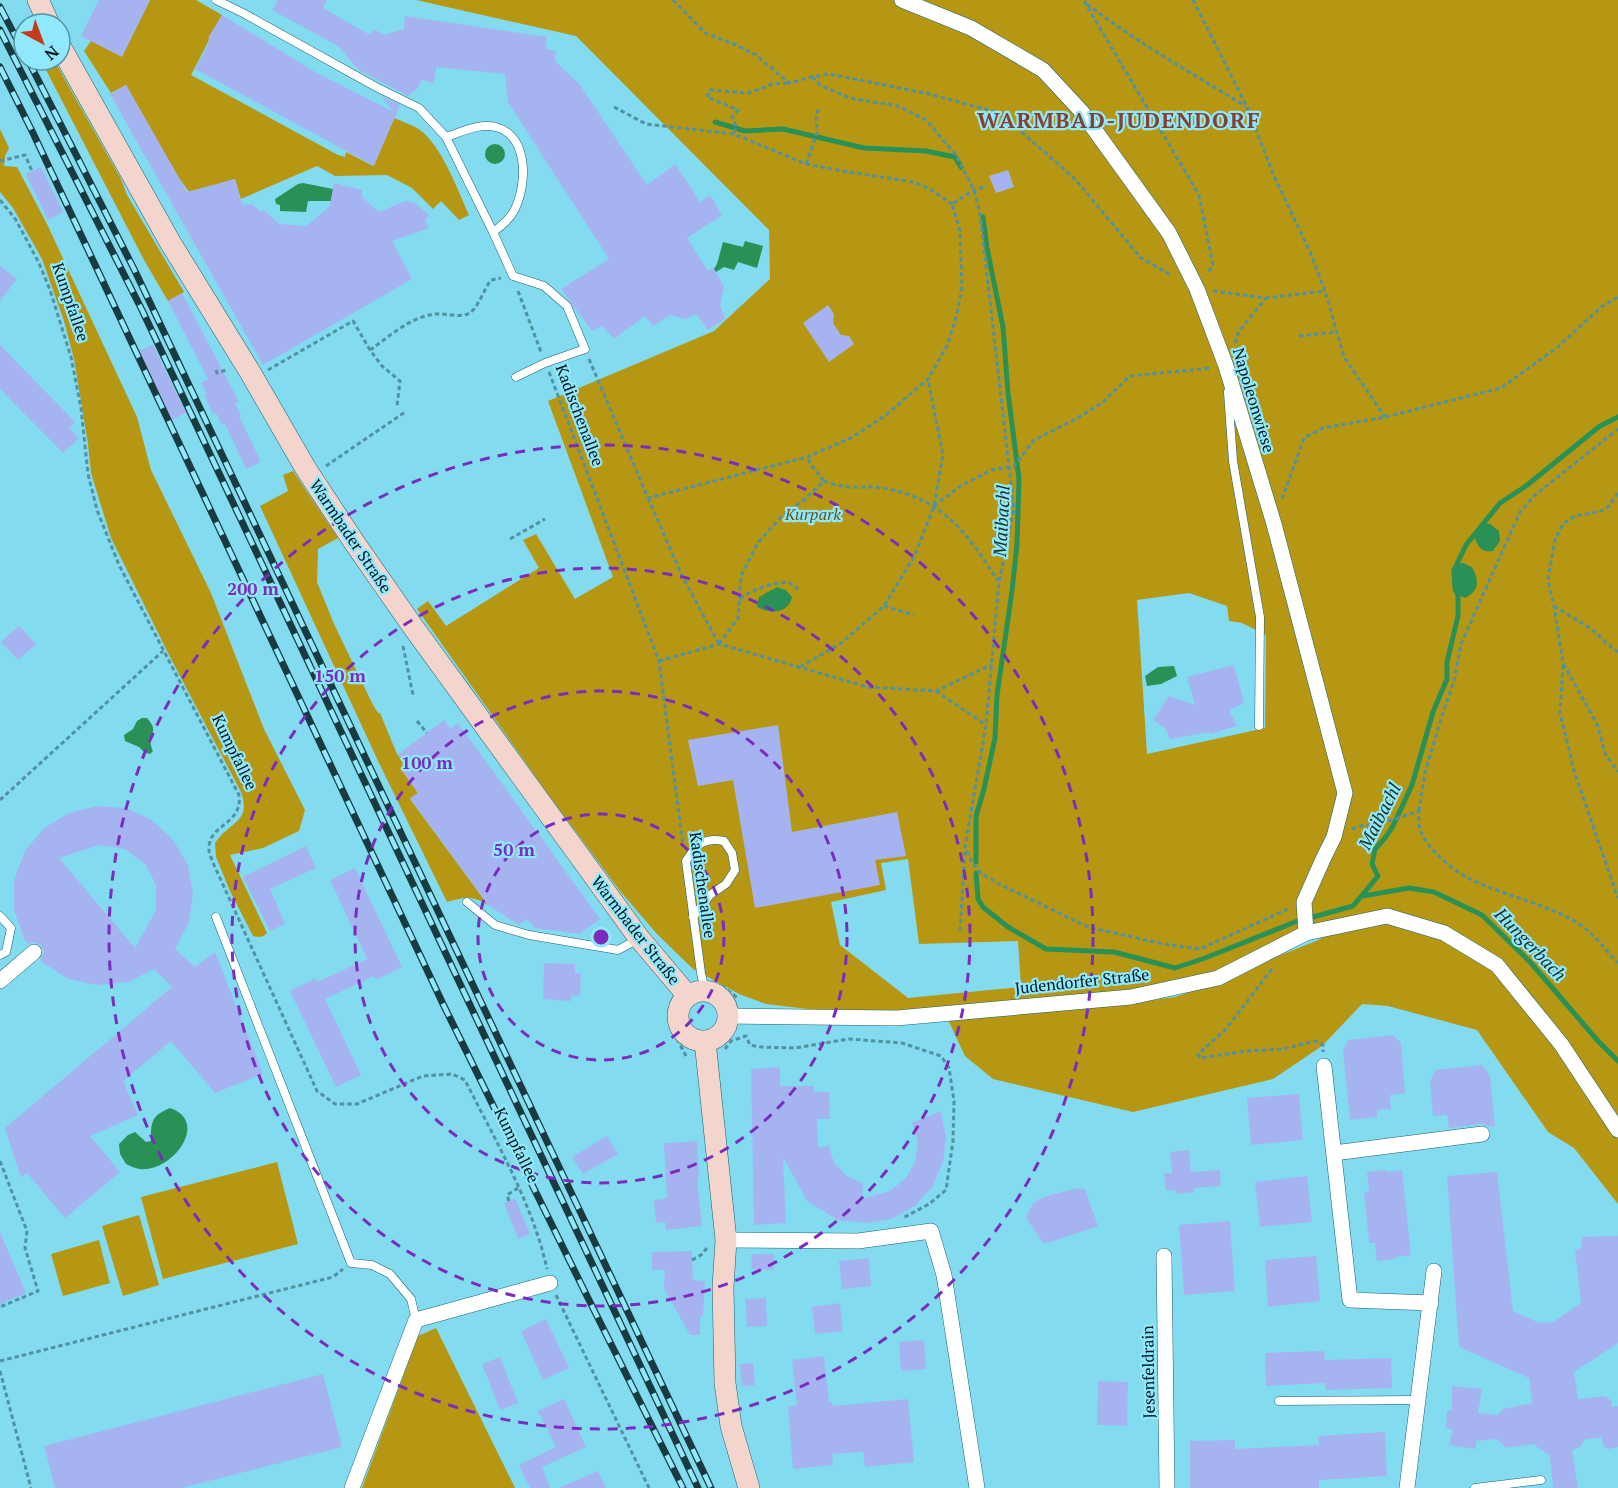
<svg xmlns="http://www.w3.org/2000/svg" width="1618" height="1488" viewBox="0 0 1618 1488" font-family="'PT Serif',serif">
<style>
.green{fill:#b69713;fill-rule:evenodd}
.water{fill:#2a9156}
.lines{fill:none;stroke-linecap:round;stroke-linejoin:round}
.stream{stroke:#2a9156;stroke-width:5}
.building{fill:#a5b4f1;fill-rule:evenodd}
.lane-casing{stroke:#19616f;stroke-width:9}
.street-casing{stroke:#19616f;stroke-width:16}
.secondary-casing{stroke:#19616f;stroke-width:22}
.path{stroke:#5292a0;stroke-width:3;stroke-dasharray:4.5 3;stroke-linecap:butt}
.lane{stroke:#fff;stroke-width:8}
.street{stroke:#fff;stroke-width:15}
.secondary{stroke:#f3d5ce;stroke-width:21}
.rail-casing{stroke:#183b42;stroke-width:7}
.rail{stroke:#90e8fc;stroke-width:4.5;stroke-dasharray:14;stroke-linecap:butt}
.ring{fill:none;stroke:#7b2cbf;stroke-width:3;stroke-dasharray:10 8}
.labels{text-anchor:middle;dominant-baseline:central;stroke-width:4.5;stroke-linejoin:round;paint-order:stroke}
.street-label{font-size:16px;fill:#00171c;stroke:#90e8fc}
.park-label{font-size:16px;font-style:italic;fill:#64551d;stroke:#90e8fc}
.water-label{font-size:18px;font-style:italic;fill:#1a3021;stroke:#90e8fc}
.district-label{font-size:22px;font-weight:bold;letter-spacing:1.5px;fill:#864030;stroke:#90e8fc}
.centre{fill:#7b2cbf;stroke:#90e8fc;stroke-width:3}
.ring-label{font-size:18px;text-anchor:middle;font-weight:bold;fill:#7b2cbf;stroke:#90e8fc;stroke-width:4.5;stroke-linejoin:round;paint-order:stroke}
</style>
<rect width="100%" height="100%" fill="#83dbef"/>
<!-- green -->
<path class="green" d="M150 0H196L222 15 191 75 338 155 345 157 346 152 373 166 394 118C403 122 413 125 420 130 442 146 458 191 469 215L459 220 441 201 433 209 412 188 387 175 335 176 317 166 241 199 235 179 189 192 177 175 126 85 111 93 84 51 91 41 122 56Z
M416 0H1618V1204L1574 1148 1548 1132 1477 1030 1388 1006 1362 1004 1322 1046 1273 1079 1133 1112 993 1079 965 1056 943 1009 833 1012 766 1004 739 994 693 969 657 934 620 891 548 794 417 609 428 601 446 626 539 568 523 540 536 534 575 599 613 577 548 401 714 331 770 279 769 230 576 36ZM1189 593 1227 606 1229 621 1242 623 1266 635 1265 728 1147 754 1137 600ZM908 859 919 944 1018 941 1021 987 908 998 840 945 831 902 886 890 881 863ZM1296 931 1321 939 1281 955 1222 981 1175 997 1138 1002 1214 974Z
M41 60H54L121 179 127 195 184 292 168 301 144 260Z
M0 129 9 148 5 156 4 166 17 167 47 224 137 417 151 470 211 593 264 729 305 810 299 831 263 848 230 855 267 933C263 938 259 937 253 936L230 891 216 857 215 843 218 839C233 821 251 820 241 792L170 657 111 538 91 473 88 444 74 359 64 321 42 259 13 208 0 192Z
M293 471 338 538 318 549 317 582 334 624 372 703 378 713H380L397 754 405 765 401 768 418 793 410 799 488 905C471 895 466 897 447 902L379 763 260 506 288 491 283 475Z
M277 1162 298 1244 163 1279 141 1197Z
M139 1215 159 1285 123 1296 102 1226Z
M99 1240 110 1283 63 1296 51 1254Z
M436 1328 515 1488H362L418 1336Z"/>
<!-- water -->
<path class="water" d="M485 154a10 10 0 1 1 20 0a10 10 0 1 1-20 0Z
M303 183 333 189 331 201H308L306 212 280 211V205L276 204 275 199 298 184Z
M745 241 763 246 757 268 738 262 734 270 724 267 716 272 714 269 717 264 723 242 743 247Z
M1483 523 1490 524 1499 531 1500 541 1493 551C1481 553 1477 546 1474 535Z
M1463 563 1472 567C1479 580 1480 591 1465 598L1458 595C1454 585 1453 573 1458 564Z
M777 587 786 590 792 597C789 614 770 614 757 607L759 597Z
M1174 666 1177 676 1161 684 1147 686 1145 676 1158 667Z
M142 718H147C158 731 151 730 151 741 150 743 152 750 153 751L150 754 144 752 139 747 125 741 124 735 133 729 137 721Z
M170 1108C210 1121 173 1173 139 1169 135 1168 130 1166 126 1164L120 1154 119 1144 128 1135 135 1132 146 1142 151 1141C151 1122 151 1116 170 1108Z"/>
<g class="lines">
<!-- stream -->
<path class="stream" d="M715 122 745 131 783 129 864 148 926 151 955 157 961 167
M976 862V816L984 789 995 738 997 695 1012 591 1017 544 1019 479 1008 393 1003 327 987 248 983 217
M976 873 978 899 983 907 1008 927 1046 949 1114 952 1175 968 1205 958 1295 922 1353 906 1378 876 1372 864 1375 849 1385 838 1393 826 1412 785 1433 712 1447 679V662L1458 616V595L1455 589 1454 570 1466 545 1500 503 1526 486 1600 426 1618 417
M1363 896 1409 888 1434 892 1482 915 1531 963 1598 1041 1618 1061"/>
</g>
<!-- building -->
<path class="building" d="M99 0H150L122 57 81 36Z
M278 0H327L323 8 370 35 374 29 384 35 404 29 405 16 547 37 546 49 556 51 555 61 580 85 647 185 675 164 700 202 710 195 722 215 687 238 708 271 713 268 724 286 720 306 722 309V312L726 318 708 330 696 314 686 319 670 315 653 326 645 316 614 339 602 326 592 331 561 289 609 259 508 102 505 74 436 67 434 83 421 80 418 88 408 96 359 70 338 46 272 10Z
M222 15 315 72 394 112 381 96 400 105 374 166 195 69 208 45 209 36Z
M126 85 187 192 235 179 242 205 252 204 261 212 264 210 279 224 306 226 330 206 334 183 362 190V197L379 212 405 201 415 203 429 215 425 221 429 228 392 241 412 279 263 365 110 94Z
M41 167 63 212 48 220 26 174Z
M1008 170 1014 187 996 193 989 176Z
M0 266 17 279 0 301Z
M182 293 239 402 235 403 241 415 239 416 261 462 246 469 225 424 222 425 216 413 213 414 204 395 207 394 201 383 208 379 168 301Z
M828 305 834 314 833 323 841 335 849 336 854 344 829 362 803 323Z
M0 345 75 422 69 428 79 438 63 453 0 389Z
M153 345 186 413 172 420 138 351Z
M19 626 36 644 18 660 1 642Z
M1234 665 1244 703 1229 710 1237 726 1210 734 1209 732 1170 739 1165 728 1153 720 1169 696 1195 705 1187 677Z
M444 720 450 729 458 723 600 919 579 934 535 928 527 919 519 925 488 905 410 798 418 793 400 768 405 765 398 754Z
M778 725 792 832 897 812 906 856 875 860 880 885 755 908 733 780 698 786 688 740Z
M97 806 126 808 152 820 173 840 188 865 193 894 189 922 175 949 195 967 215 952 263 1074 215 1093 171 1041 123 1081 138 1115 90 1136 120 1172 65 1218 27 1173 21 1177 5 1128 172 987 154 969 128 982 97 985 68 979 42 962 40 960 43 956 44 951 41 945 33 942 28 944 24 939 14 910V880L25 851 44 828 69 813ZM99 845 125 849 146 865 156 885V910L135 948 59 858Z
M306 846 316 868 270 889 285 924 270 931 243 877Z
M355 868 402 967 376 980 374 976 325 999 361 1075 336 1087 290 991 316 978 317 982 367 959 330 880Z
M544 963 575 964V973H581L580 996 572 995 571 1001 543 999Z
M1393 1035 1401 1043 1405 1093 1390 1095 1391 1109 1377 1110V1117L1350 1120 1343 1050 1348 1040Z
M1482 1065 1490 1076 1495 1126H1488L1481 1124 1449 1128 1447 1115 1433 1116 1430 1082 1435 1070Z
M780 1067V1086H814V1092H829L830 1119H817L818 1147 829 1146 834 1163 847 1176 863 1184 862 1199 890 1191 906 1178 915 1162 918 1142 912 1123 941 1111 946 1138 943 1162 932 1187 915 1206 892 1219 867 1223 838 1220 807 1201 783 1157 786 1223 754 1225 751 1069Z
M1299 1094 1303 1140 1251 1145 1247 1098Z
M607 1136 618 1154 583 1174 572 1157Z
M697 1141 699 1178H697L702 1226 666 1230 665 1222 656 1223 654 1200 667 1198 664 1143Z
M1189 1150 1191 1172 1220 1170 1221 1186 1194 1188 1195 1192 1175 1194V1190H1166L1164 1173H1172L1170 1152Z
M1386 1170 1387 1172 1402 1170 1411 1255 1395 1257 1396 1259 1377 1261 1375 1243H1369L1364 1192 1369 1191 1367 1172Z
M1497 1172 1513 1311 1539 1323 1553 1322 1581 1303 1575 1250 1581 1248 1582 1237 1618 1236V1343L1574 1372 1578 1399 1604 1396 1611 1400 1612 1407 1618 1406V1447L1609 1449 1603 1446 1602 1437 1584 1440 1580 1447 1572 1450 1578 1488H1553L1550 1456 1533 1444 1506 1448 1497 1439 1476 1441V1449L1449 1445 1453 1429H1446L1447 1411 1452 1410V1386L1482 1389 1478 1413 1498 1415 1503 1409 1532 1403 1529 1378 1459 1347 1447 1176Z
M1307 1176 1312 1222 1260 1227 1255 1182Z
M1077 1188 1085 1189 1098 1226 1044 1244 1026 1218 1033 1203 1044 1197Z
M515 1198 530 1234 518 1239 504 1203Z
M1230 1221 1235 1291 1184 1295 1179 1225Z
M0 1232 26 1293 0 1304Z
M692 1251 693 1280 705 1281 703 1317H700V1335H690L664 1289 665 1270H652V1252Z
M752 1254H774L773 1270 751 1269Z
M1316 1256 1320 1301 1268 1307 1265 1260Z
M869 1258 871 1286 842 1289 839 1261Z
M766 1298 767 1326 747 1327 745 1299Z
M840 1303 843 1331 815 1334 812 1307Z
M546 1319 569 1368 543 1380 521 1331Z
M924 1340 926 1369 901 1371 899 1342Z
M1324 1351 1325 1360 1391 1358 1392 1388 1326 1390 1325 1383 1266 1386 1265 1353Z
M824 1356 829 1402H832L833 1406 908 1399 914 1462 865 1467 863 1452 832 1454 833 1465 793 1469 788 1406 797 1405 792 1360Z
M500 1357 518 1403 500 1410 482 1364Z
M753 1363 755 1385 742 1386 740 1364Z
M323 1374 342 1447 182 1488H55L44 1446Z
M1098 1381 1128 1382 1127 1426 1097 1425Z
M564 1399 586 1447 542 1467 550 1488H530L519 1465 556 1447 538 1411Z
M1385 1432 1387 1476 1319 1480V1488H1190V1441L1235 1440V1449L1319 1445 1318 1436Z
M598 1471 606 1488H559Z"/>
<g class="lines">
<!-- lane casing -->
<g class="lane-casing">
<path id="lane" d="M216 0 243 13 378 88 419 108 446 137 493 232 513 276 544 286 567 306 585 349 545 363 516 377
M446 137C462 132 478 123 496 127 529 136 527 184 515 209 510 219 502 226 493 232
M1228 392 1233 461 1260 617 1259 726
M467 902 495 925 529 935 618 950 638 939
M0 916 11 928 6 952 0 955
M216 917 351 1263 372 1265 390 1274 411 1299 416 1320
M693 917 710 895 726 884 735 870 732 853 724 841C704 837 697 844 686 861L701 973 705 991
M1279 1401 1418 1400
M1475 1488 1541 1480"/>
</g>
<!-- street casing -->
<g class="street-casing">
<path id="street" d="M902 0 971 28 1043 70 1081 111 1169 233 1197 289 1226 366 1274 524 1345 793 1334 837 1324 857 1304 902 1306 933
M0 981 34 952
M728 1016 897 1018 1131 997 1218 978 1306 933 1387 916 1444 933 1497 965 1561 1044 1618 1130
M1324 1066 1350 1300 1431 1303
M1334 1153 1482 1134
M726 1240 858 1241 931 1231 944 1275 977 1488
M1164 1256 1167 1488
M352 1488 416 1320 550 1283
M1407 1488 1434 1271"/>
</g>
<!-- secondary casing -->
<g class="secondary-casing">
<path id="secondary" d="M38 0 49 24
M60 46 170 242 250 372 306 469 354 542 411 624 639 938 688 996
M678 1016a25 25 0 1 1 50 0a25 25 0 1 1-50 0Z
M705 1041 726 1240 723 1287 725 1383 731 1426 749 1488"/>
</g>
<!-- path -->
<path class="path" d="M673 0 705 33 736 45 756 55 789 83 812 77 829 74 925 93 1000 113 1075 179 1140 257 1171 275
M1193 0 1247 107 1274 176 1311 254 1325 291 1344 357 1385 417
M1084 1 1199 195 1213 265 1207 274
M1087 4C1136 42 1192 73 1245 106
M812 77 820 85 849 98 898 106 926 120 956 155 974 190 980 214 1014 510 999 582 986 725 965 847 973 864 981 873 999 884 1088 927 1163 944 1200 949 1288 909
M614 107 646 124 734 134 806 164 842 171 914 182 930 189 952 204
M734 133 736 126 732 117 738 110 707 97 710 90 748 93 760 89 772 84 787 83
M0 161 25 155 32 171
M806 164 817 133 816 115 819 108
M0 200 16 220 39 263 50 290 71 357 81 408 88 474 97 510 119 565 239 795C243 824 210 824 209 847 208 853 212 859 214 865L317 1091 335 1104H357L423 1076 452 1074 465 1080C495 1140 533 1204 547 1269
M518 291 541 352
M1213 291 1266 298 1325 291
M1299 336 1336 332
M1235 343 1239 331 1266 298
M370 350C390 336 410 317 435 314 446 313 463 319 471 312 480 304 484 289 491 280L501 278
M589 359 648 498 807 457 851 438 886 415 928 379 947 346 956 318 962 287 960 231 952 204 974 190 987 186
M216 370 217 373 226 370
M268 370 353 321 370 350 382 366 400 381 397 406
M549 372 659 661 683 845
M326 466 405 412
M824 481C832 484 842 487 851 487 862 488 873 486 883 488 944 499 966 532 998 581
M1618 493 1609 506 1604 510 1597 512 1575 516 1563 524 1555 540 1548 579 1550 590 1554 606 1563 663 1597 724 1605 753 1618 772
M648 498 682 576 719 644
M1282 499 1304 438 1323 428 1385 417 1501 388 1558 347 1601 307 1618 297
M934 506 959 487 991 470 1014 466 1034 440 1074 420 1102 403 1130 376 1212 368
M510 539 545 519
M740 599C755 588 769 584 788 582L798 589
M884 606 914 615
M1554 606 1593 630 1607 644 1618 652
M719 644 738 618 741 576 757 544 781 517 805 499 824 481 812 466 807 457
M403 646 413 695
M659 661 719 644 868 687 936 691 991 665
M1563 665 1560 713 1575 774 1618 898
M800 667 840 644 884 606 915 555 934 506 943 455 928 379
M936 691 986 725
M417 721 427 733
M0 800 163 651
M1419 811 1425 772 1442 716 1454 681 1461 644 1520 512 1535 495 1618 429
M1352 829 1360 826 1380 824 1419 811C1419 816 1418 821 1419 825 1422 845 1451 869 1468 878 1504 896 1545 903 1579 924 1595 934 1605 950 1618 963
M960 931 965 849
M1272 969 1225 1030 1198 1054 1200 1058 1247 1051 1283 1049 1315 1041 1323 1045V1052
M714 983 722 986 739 999
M671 1003 669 1018 677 1039 687 1058
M725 1049 731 1041 746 1036 750 1045 760 1047 795 1048 849 1039 902 1043 941 1056 949 1068 954 1101 953 1141 946 1190 929 1204 903 1218
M0 1161 27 1231 25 1248 38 1291 0 1307
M509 1201 507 1195 518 1188
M692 1260 701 1255 707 1248
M556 1295 649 1488
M0 1361 333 1277 343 1269
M0 1371 31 1488"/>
<!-- lane -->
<use href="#lane" class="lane"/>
<!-- street -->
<use href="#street" class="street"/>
<!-- secondary -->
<use href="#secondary" class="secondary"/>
<!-- rail casing -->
<g class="rail-casing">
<path id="rail" d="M0 7 24 53
M0 30 142 310 698 1488
M28 60 135 271 711 1488
M0 67 33 133 443 1004 584 1290 683 1488"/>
</g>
<!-- rail -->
<use href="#rail" class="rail"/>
</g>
<!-- distance rings -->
<g class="ring">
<circle cx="601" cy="937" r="123"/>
<circle cx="601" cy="937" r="246"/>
<circle cx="601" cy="937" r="369"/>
<circle cx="601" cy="937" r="492"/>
</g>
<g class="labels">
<!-- street labels -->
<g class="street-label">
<text transform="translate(71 302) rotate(71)">Kumpfallee</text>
<text transform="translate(1254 400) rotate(73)">Napoleonwiese</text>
<text transform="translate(580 415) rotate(69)">Kadischenallee</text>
<text transform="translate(351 536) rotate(56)">Warmbader Straße</text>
<text transform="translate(235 752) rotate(64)">Kumpfallee</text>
<text transform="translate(703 885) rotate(82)">Kadischenallee</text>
<text transform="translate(636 930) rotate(52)">Warmbader Straße</text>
<text transform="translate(1082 981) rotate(-6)">Judendorfer Straße</text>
<text transform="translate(517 1145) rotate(64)">Kumpfallee</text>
<text transform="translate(1148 1372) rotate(-91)">Jesenfeldrain</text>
</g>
<!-- park labels -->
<g class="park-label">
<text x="813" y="514">Kurpark</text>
</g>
<!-- water labels -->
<g class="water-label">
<text transform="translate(1001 521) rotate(-87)">Maibachl</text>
<text transform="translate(1379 816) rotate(-63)">Maibachl</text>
<text transform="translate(1531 944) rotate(46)">Hungerbach</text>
</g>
<!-- district labels -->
<g class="district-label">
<text x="1119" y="119">WARMBAD-JUDENDORF</text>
</g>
</g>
<circle cx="601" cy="937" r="9" class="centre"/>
<g class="ring-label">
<text x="253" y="595">200 m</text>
<text x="340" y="682">150 m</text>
<text x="427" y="769">100 m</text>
<text x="514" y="856">50 m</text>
</g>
<!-- north arrow -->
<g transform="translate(42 42) rotate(139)"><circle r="28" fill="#90e8fc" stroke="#5694a2" stroke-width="1.5"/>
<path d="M0-4.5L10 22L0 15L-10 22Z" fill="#c53b1c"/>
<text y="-9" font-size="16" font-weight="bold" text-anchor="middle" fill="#00171c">N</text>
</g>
</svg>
